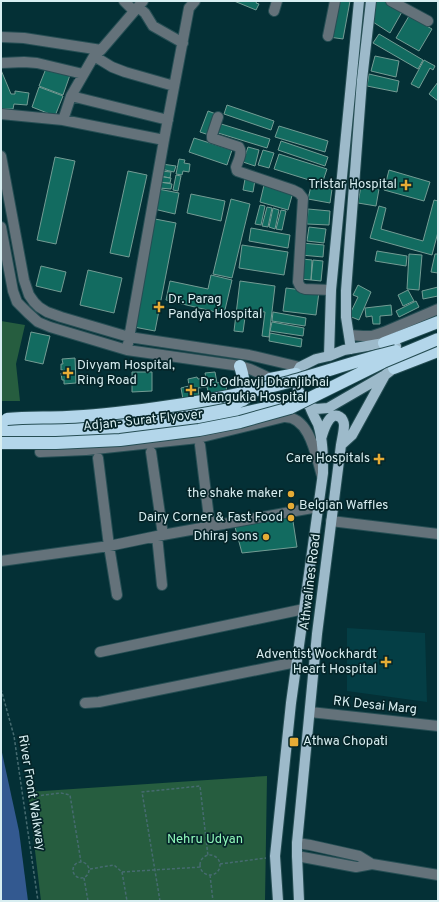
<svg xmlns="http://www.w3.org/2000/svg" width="439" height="902" viewBox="0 0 439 902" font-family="Overpass,sans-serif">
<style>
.built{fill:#043e45}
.green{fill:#265d3f}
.water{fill:#335990}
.building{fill:#126b60;stroke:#739c94}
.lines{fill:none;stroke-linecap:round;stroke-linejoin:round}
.minor-casing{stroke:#264e54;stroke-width:12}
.major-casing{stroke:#264e54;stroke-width:12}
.highway-casing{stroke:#264e54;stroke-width:14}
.path{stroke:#466b70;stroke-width:1.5;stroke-dasharray:3 2;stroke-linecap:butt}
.minor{stroke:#64727a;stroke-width:10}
.major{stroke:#9dbaca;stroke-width:10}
.highway{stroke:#b3d6ea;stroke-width:12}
.highway-bridge-casing{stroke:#264e54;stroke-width:14;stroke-linecap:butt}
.highway-bridge{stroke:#b3d6ea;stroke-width:12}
.poi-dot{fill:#e6ac36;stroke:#052529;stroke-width:1.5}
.labels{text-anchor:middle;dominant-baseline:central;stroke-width:3.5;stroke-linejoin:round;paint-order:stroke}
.poi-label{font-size:13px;fill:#d8eef1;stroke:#052529;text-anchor:end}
.street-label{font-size:13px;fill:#d8eef1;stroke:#052529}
.park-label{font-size:13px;fill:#91f9bb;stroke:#052529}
</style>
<rect width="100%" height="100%" fill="#043036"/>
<!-- built -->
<path class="built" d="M347 628 425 633 427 702 347 691Z"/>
<!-- green -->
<path class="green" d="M1 321 25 325 16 364 20 401H1Z
M267 776 265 901H41L28 792Z"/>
<!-- water -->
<path class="water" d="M1 748 19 831 28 901H1Z"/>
<!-- building -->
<path class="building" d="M234 1H257L256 3 259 4 256 10Z
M338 1H350L343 39 329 37Z
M375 1H386L403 10 390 33 373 22Z
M409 16 432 29 419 51 396 38Z
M379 34 423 60 418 69 373 43Z
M375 56 399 61 396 77 371 71Z
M424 60 435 66 433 70 430 68 419 88 411 84Z
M47 66 70 75 63 95 39 86Z
M1 70 11 94H15V91L29 93 27 105 14 104 13 109H1Z
M369 74 399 81 397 92 367 86Z
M438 82V101L429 94Z
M39 87 63 96 55 116 32 107Z
M227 105 274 121 271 130 224 114Z
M208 111 216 114 209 135 200 132Z
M218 123 270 139 267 148 215 132Z
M279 126 328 141 325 152 275 137Z
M194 138 232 150 227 165 189 152Z
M281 141 328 157 325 166 278 150Z
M248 147 259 150 255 166 243 162Z
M263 150 274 153 269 168 258 165Z
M279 154 327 169 322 184 274 169Z
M55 157 75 161 56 244 37 240Z
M179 159 185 160 184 163 190 164 189 172 183 171 182 175 176 174Z
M162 164 176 166 174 172 161 169Z
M389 170 430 182 424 201 384 190Z
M128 171 147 175 129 257 110 253Z
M161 171 171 172 170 178 160 176Z
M176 175 181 176 178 191 173 190Z
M158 176 171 178 170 183 157 182Z
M245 179 255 180 253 192 243 190Z
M160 182 172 184 171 189 159 188Z
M264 185 293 192 288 210 260 202Z
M311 186 332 189 330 203 308 199Z
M361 186 379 189 376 206 358 203Z
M158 189 179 193 175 214 154 209Z
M191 194 225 201 221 221 187 213Z
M231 199 250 204 232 278 213 274Z
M434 200 438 201V232L432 255 370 238 379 206 386 208 381 229 423 241Z
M260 205 265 206 261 225 255 224Z
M267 207 272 208 268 227 262 226Z
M273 208 279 210 275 229 269 227Z
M308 209 330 211 329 225 307 224Z
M281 210 286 211 282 230 276 229Z
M155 219 176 223 155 331 134 327Z
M309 227 326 229 324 243 307 241Z
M251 228 290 235 288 248 249 241Z
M302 243 324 245 323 257 301 255Z
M242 245 288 252 284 275 239 268Z
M377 251 407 256 406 266 375 261Z
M409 254 422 255 419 290 407 289Z
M435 254H438V273L431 272Z
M302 259 312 260 311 280 300 279Z
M313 260 323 261 321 281 311 280Z
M41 266 66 272 61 292 36 286Z
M88 270 122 278 114 313 80 305Z
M211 275 232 280 224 314 166 300 170 281 208 289Z
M240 281 275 286 269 337 262 336 265 312 246 310 243 332 234 331Z
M358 285 371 292 359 320 349 316 358 297 353 295Z
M438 287V296L423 299 422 291Z
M286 288 319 292 316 315 283 311Z
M408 290 414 301 403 306 398 295Z
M416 301 419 307 399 317 396 311Z
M391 305 392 315 380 316V324H373L372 316 366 317 365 308Z
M273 312 306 318 305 326 272 321Z
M272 322 304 328 303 336 270 331Z
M31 332 50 336 43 364 25 360Z
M270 333 302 339 301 347 269 341Z
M75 358 76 383 64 384V380H62L61 373H63V370H61V364H63L62 359Z
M132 372H152V391L132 392Z
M215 372 217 383 225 381 227 392 209 395 207 387 198 388 199 396 183 399 181 388 189 386 188 379 197 377 198 379 206 378 205 373Z
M292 515 297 547 242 553 235 527Z"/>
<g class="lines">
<!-- minor casing -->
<g class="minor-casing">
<path id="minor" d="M124 1 134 11
M391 1 428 21
M138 7 145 13 153 26 183 43
M274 11 277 1
M328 36 335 1
M1 37 24 38 101 50
M94 56 112 67 125 72 174 86
M1 63 24 62 37 63 83 74
M71 96 168 120
M1 114 63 120 164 140
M218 117 212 135V138L239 147C243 153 238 161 236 167L237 171 293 190 299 193 303 198 298 282C300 287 301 288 305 289L331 290
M63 120 71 96 94 56 101 50 143 1
M1 156 24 280 29 295 34 302 39 307 47 312 61 317 129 337 249 355 300 367
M1 227 13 291 17 302 28 313 38 322 50 327 127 350 240 366 250 369 276 381
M349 335 363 336H372L384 332 438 309
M128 344 164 140 189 8 195 1
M200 445 210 526
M40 452 86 450 198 438 284 417C310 416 316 457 322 476
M151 452 163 535
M98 458 109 546 117 595
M331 521 438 534
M157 536 162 585
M1 561 109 546 157 536 318 507
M100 652 304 609
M85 703 99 702 296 662
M310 712 438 726
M297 843 310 845 359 856 372 864
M297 856 356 867 372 864 438 875"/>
</g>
<!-- major casing -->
<g class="major-casing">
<path id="major" d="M384 343 396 346 398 362 394 368 385 375 328 408 316 409 310 407 302 398 298 389 296 374 300 367 316 359 329 356 344 350Z
M351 349 346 317V291L362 80 371 1
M329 356 331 290 359 1
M321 439C323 432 329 410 340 417 342 418 344 422 344 425 344 431 342 439 341 445
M278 901 275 856 291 703 323 473C323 457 323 440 318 424 315 418 312 413 310 407
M299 901 297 856V843L317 634 341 445 352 435 385 375"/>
</g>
<!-- highway casing -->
<g class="highway-casing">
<path id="highway" d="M384 343 438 322
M394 368 438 351
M236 400C246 385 245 383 240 366
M1 425 104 424 145 420 212 409 229 406 243 400 270 379 296 374
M1 436 117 434 149 428 222 418 279 405 300 395"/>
</g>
<!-- path -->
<path class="path" d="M1 689 14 736 38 901
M36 796 61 793 70 795 81 862
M200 865a10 10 0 1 1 20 0a10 10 0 1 1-20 0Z
M73 870a8 8 0 1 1 16 0a8 8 0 1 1-16 0Z
M220 864 266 858
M90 869 114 865 122 872 201 867
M122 872 127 901
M210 875 213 901
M84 878 88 901
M160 901 142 792 200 786 208 856"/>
<!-- minor -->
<use href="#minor" class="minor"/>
<!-- major -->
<use href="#major" class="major"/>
<!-- highway -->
<use href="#highway" class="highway"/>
<!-- highway-bridge casing -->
<g class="highway-bridge-casing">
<path id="highway-bridge" d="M7 419C27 417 47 418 67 417 97 416 127 412 157 408 200 402 243 394 285 383 322 373 358 360 396 351
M1 443H56L120 440 199 430 240 422 290 408 383 362 438 339"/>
</g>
<!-- highway-bridge -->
<use href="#highway-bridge" class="highway-bridge"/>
</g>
<!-- markers -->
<g class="poi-dot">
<path d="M404 179h4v4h4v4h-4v4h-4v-4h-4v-4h4z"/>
<path d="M157 301h4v4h4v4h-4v4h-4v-4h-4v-4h4z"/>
<path d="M66 367h4v4h4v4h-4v4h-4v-4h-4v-4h4z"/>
<path d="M189 384h4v4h4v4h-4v4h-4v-4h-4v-4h4z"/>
<path d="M377 453h4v4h4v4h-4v4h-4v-4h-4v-4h4z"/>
<circle cx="291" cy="494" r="4"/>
<circle cx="291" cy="506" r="4"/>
<circle cx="291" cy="518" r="4"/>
<circle cx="266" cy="537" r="4"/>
<path d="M384 656h4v4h4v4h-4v4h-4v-4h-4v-4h4z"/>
<rect x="289" y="737" width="10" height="10" rx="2"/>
</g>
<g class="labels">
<!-- poi labels -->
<g class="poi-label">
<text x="397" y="185">Tristar Hospital</text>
<text x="168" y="300" text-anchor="start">Dr. Parag<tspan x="168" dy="15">Pandya Hospital</tspan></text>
<text x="77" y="366" text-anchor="start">Divyam Hospital,<tspan x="77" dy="15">Ring Road</tspan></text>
<text x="200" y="383" text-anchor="start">Dr. Odhavji Dhanjibhai<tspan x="200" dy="15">Mangukia Hospital</tspan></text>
<text x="370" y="459">Care Hospitals</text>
<text x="283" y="494">the shake maker</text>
<text x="299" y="506" text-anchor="start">Belgian Waffles</text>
<text x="283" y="518">Dairy Corner &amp; Fast Food</text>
<text x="258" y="537">Dhiraj sons</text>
<text x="377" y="655">Adventist Wockhardt<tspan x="377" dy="15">Heart Hospital</tspan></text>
<text x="303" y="742" text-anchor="start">Athwa Chopati</text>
</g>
<!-- street labels -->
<g class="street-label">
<text transform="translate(143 421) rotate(-6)">Adjan- Surat Flyover</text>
<text transform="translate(311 582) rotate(-83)">Athwalines Road</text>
<text transform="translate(375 706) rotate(6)">RK Desai Marg</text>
<text transform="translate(31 793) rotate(81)">River Front Walkway</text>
</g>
<!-- park labels -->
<g class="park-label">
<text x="205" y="840">Nehru Udyan</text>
</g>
</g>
<!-- border -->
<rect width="439" height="902" fill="none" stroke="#d8eef1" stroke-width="4"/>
</svg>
